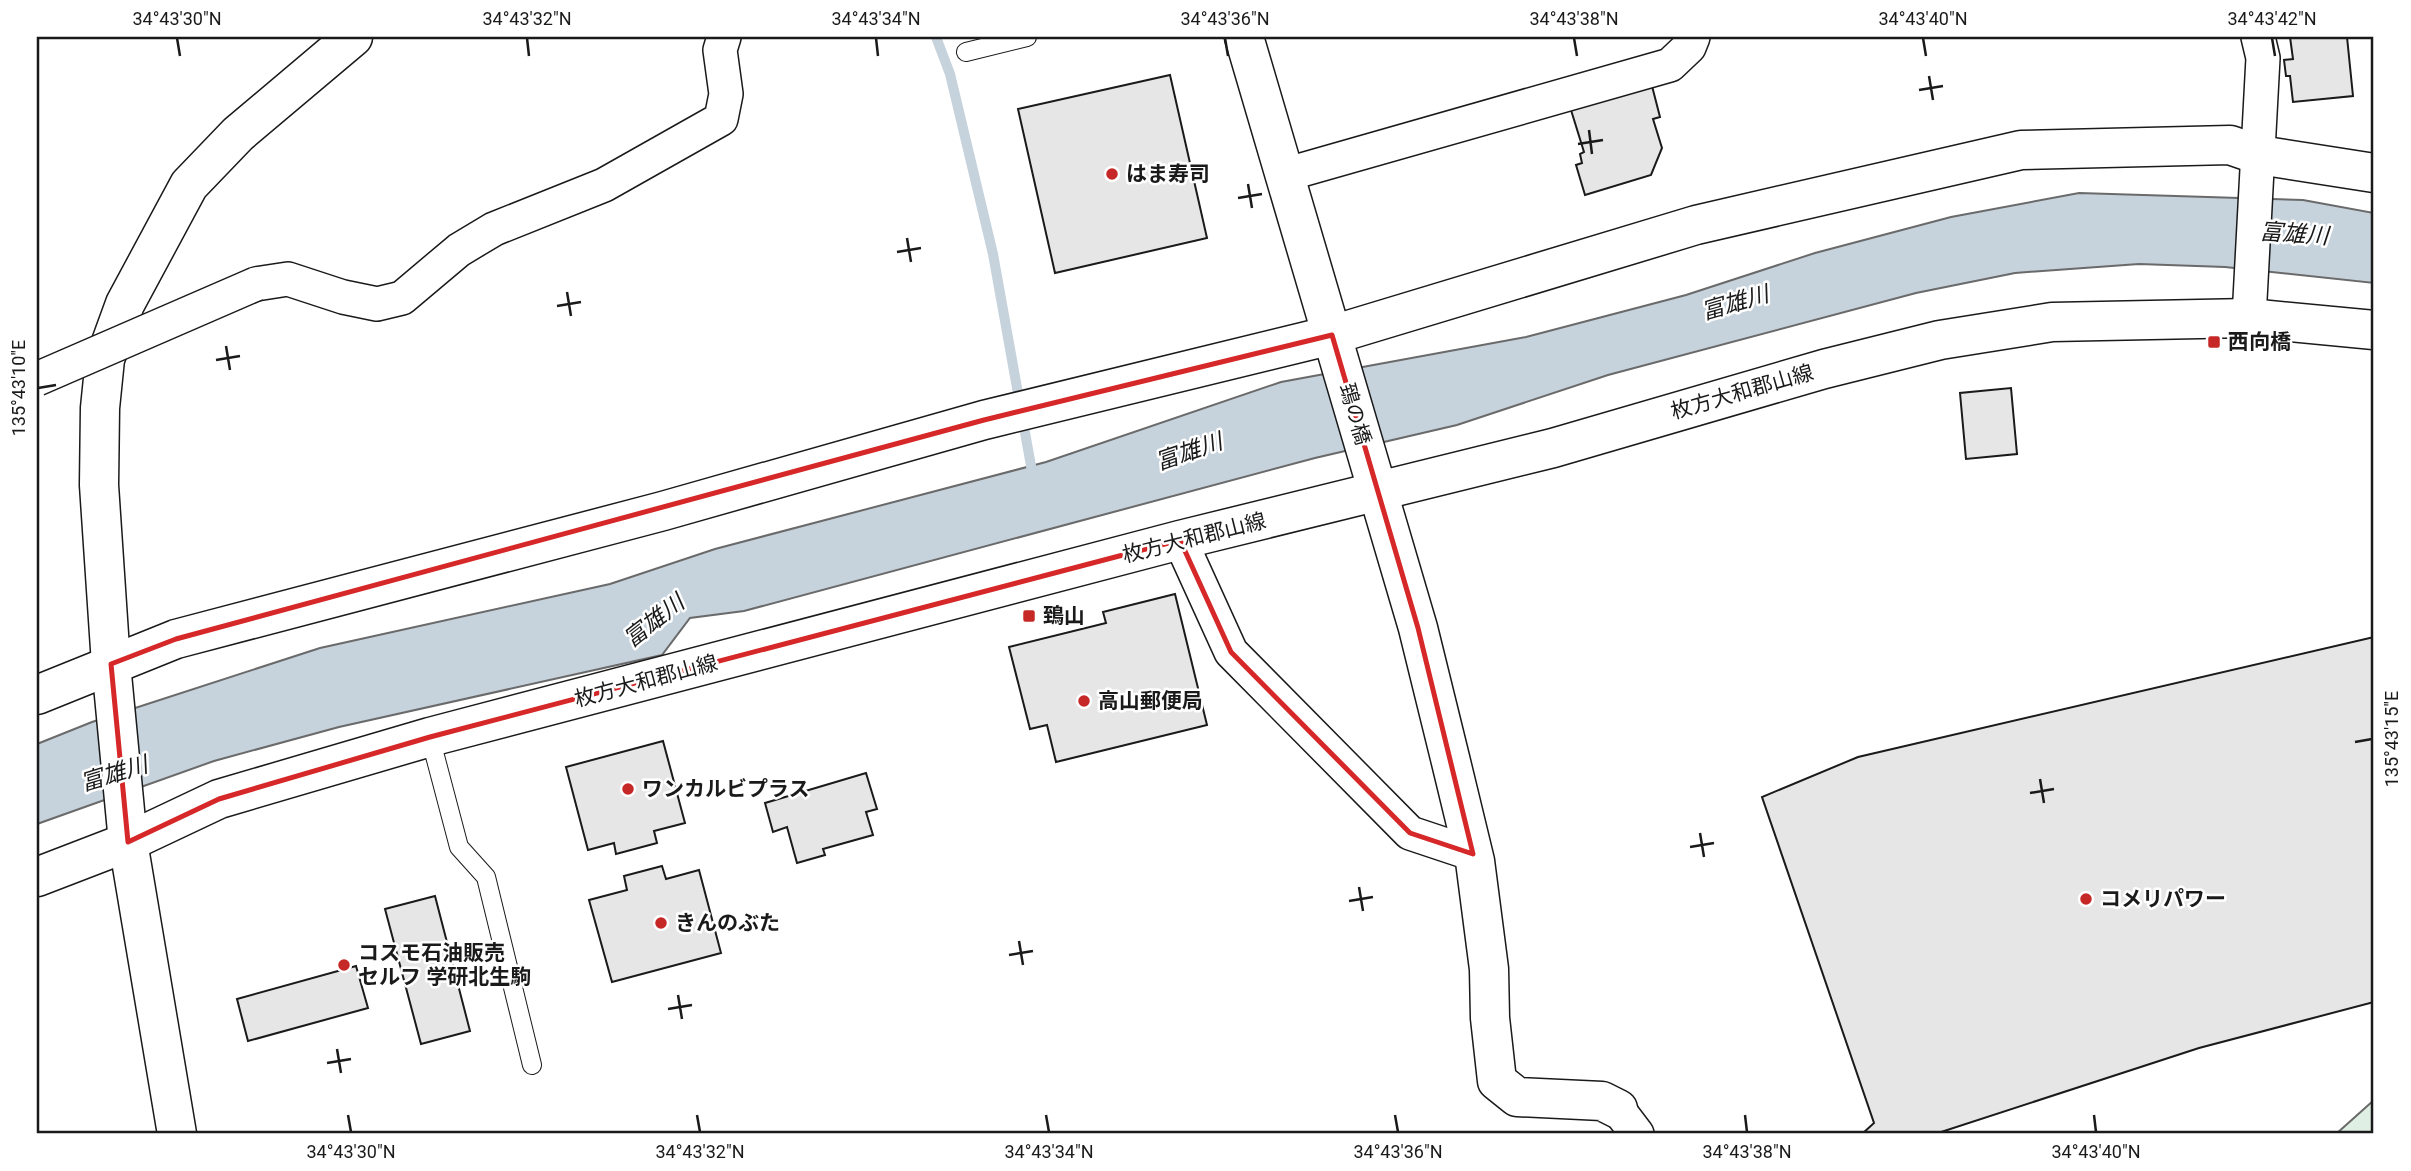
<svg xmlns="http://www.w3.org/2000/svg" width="2411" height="1171" viewBox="0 0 2411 1171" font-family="Roboto,'Noto Sans JP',sans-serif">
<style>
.green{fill:#e0efe3;stroke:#6a6a6a;stroke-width:2}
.water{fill:#c6d2dc;stroke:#6a6a6a;stroke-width:2}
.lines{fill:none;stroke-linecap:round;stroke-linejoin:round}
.stream{stroke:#c6d2dc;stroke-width:10}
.building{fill:#e6e6e6;stroke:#1a1a1a;stroke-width:2}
.service-casing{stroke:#1a1a1a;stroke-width:20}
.minor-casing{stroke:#1a1a1a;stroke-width:36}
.tertiary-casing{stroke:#1a1a1a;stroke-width:41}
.primary-casing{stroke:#1a1a1a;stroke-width:41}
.service{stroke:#fff;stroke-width:18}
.minor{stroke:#fff;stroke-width:33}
.tertiary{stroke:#fff;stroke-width:38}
.primary{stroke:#fff;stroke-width:38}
.minor-bridge-casing{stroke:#1a1a1a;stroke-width:36;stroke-linecap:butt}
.minor-bridge{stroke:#fff;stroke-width:33}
.marked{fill:none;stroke:#d62828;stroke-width:5;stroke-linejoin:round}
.ticks{fill:none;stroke:#1a1a1a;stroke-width:2.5}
.poi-dot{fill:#c62828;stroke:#fff;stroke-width:2.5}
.labels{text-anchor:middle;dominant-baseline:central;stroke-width:5;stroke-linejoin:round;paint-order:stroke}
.poi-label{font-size:21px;font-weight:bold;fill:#1a1a1a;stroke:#fff;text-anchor:start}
.street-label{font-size:21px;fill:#1a1a1a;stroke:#fff}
.water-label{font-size:23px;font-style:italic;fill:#1a1a1a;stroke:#fff}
.neatline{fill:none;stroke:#1a1a1a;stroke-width:2.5}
.ticks-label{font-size:18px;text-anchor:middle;fill:#1a1a1a}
</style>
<rect width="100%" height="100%" fill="#fff"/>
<!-- green -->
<path class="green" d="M2374 1100V1134H2336Z"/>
<!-- water -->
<path class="water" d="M2079 193 2303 200 2374 213V283L2225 267 2139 264 2015 273 1916 293 1608 375 1457 425 1315 458 744 611 690 618 662 655 339 727 214 761 37 824V744L92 722 320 648 610 584 715 549 1046 462 1281 382 1526 337 1686 295 1815 253 1951 217Z"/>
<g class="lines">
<!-- stream -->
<path class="stream" d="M936 37 950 74 993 254 1033 477"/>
</g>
<!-- building -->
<path class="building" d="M2290 37H2347L2353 96 2293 102 2290 76H2286L2284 60 2293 59Z
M1170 75 1207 238 1055 273 1018 109Z
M1652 86 1660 117 1653 119 1662 148 1651 175 1585 195 1576 165 1582 163 1580 154 1584 152 1571 110Z
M2011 388 2017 454 1966 459 1960 393Z
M1175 594 1207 725 1056 762 1047 725 1030 729 1009 647 1106 623 1103 612Z
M2374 637V1002L2199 1048 1935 1134H1862L1874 1123 1762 797 1858 757Z
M663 741 685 823 654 831 657 843 616 854 614 843 588 850 566 767Z
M866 773 877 809 866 812 873 835 823 849 825 855 797 863 787 827 773 832 765 803Z
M662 866 666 879 699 870 721 953 612 982 589 900 627 890 624 876Z
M435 896 470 1031 421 1044 385 909Z
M356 966 368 1008 248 1041 237 999Z"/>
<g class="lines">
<!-- service casing -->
<g class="service-casing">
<path id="service" d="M966 52 1027 37
M430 737 459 847 486 877 532 1065"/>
</g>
<!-- minor casing -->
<g class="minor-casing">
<path id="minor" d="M1284 175 1670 65 1689 47 1693 37
M256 284 288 279 343 297 377 304 402 298 459 250 494 229 604 185 721 119 726 94 720 50 724 37
M2249 318 2263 58 2258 37
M1180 540 1231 652 1410 833 1473 854
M1618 1109 1637 1134"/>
</g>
<!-- tertiary casing -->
<g class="tertiary-casing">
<path id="tertiary" d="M1244 37 1418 628 1451 762 1475 861 1489 969 1490 1018 1497 1081 1517 1097 1602 1101 1618 1109
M177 1134 128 842 111 664 99 485 100 408 105 359 125 304 189 185 238 134 353 37"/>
</g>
<!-- primary casing -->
<g class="primary-casing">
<path id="primary" d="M37 695 176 639 663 511 984 420 1332 335 1696 225 2021 150 2230 145 2259 155 2374 173
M37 877 128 842 219 799 430 737 1180 540 1553 448 1824 369 1940 340 2052 322 2249 318 2374 330"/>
</g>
<!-- service -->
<use href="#service" class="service"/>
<!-- minor -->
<use href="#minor" class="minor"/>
<!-- tertiary -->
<use href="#tertiary" class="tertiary"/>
<!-- primary -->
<use href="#primary" class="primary"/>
<!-- minor-bridge casing -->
<g class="minor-bridge-casing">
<path id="minor-bridge" d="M37 379 256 284"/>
</g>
<!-- minor-bridge -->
<use href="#minor-bridge" class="minor-bridge"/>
</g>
<!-- marked area -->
<path class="marked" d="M1332 335 1418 628 1473 854 1410 833 1231 652 1180 540 430 737 219 799 128 842 111 664 176 639 984 420Z"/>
<!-- ticks -->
<path class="ticks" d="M177 38 180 56M527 38 529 56M876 38 878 56M1225 38 1228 56M1574 38 1577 56M1923 38 1926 56M2272 38 2275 56M1929 76 1933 100M1919 90 1943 86M1589 130 1592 154M1578 144 1603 140M1248 184 1252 208M1238 198 1262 194M907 238 911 262M897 252 921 248M567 292 571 316M557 306 581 302M226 346 230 370M216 360 240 356M38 388 56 385M2355 742 2372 739M2040 779 2044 803M2030 793 2054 789M1700 833 1704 857M1690 847 1714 843M1359 887 1363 911M1349 901 1373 897M1019 941 1023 965M1009 955 1033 951M678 995 682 1019M668 1009 692 1005M337 1049 341 1073M327 1063 351 1059M348 1115 351 1132M697 1115 700 1132M1046 1115 1049 1132M1395 1115 1398 1132M1745 1115 1747 1132M2094 1115 2096 1132"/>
<!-- markers -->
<g class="poi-dot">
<circle cx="1112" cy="174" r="7"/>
<rect x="2207" y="335" width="14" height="14" rx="3.5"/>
<rect x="1022" y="609" width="14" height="14" rx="3.5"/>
<circle cx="1084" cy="701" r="7"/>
<circle cx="628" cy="789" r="7"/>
<circle cx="2086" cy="899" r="7"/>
<circle cx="661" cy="923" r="7"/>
<circle cx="344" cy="965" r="7"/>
</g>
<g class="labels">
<!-- poi labels -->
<g class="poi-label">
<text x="1126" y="174">はま寿司</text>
<text x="2228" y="342">西向橋</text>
<text x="1043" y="616">鵄山</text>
<text x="1098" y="701">高山郵便局</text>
<text x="642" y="789">ワンカルビプラス</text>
<text x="2100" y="899">コメリパワー</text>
<text x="675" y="923">きんのぶた</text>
<text x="358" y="953">コスモ石油販売<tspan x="358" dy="24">セルフ 学研北生駒</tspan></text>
</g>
<!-- street labels -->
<g class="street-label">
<text transform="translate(1742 392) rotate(-16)">枚方大和郡山線</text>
<text transform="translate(1355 414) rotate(74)">鵄の橋</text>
<text transform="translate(1194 538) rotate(-14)">枚方大和郡山線</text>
<text transform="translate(646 681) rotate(-15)">枚方大和郡山線</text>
</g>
<!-- water labels -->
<g class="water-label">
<text transform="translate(2294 234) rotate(4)">富雄川</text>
<text transform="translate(1735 303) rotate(-16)">富雄川</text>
<text transform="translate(1189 452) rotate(-19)">富雄川</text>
<text transform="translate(654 621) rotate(-38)">富雄川</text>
<text transform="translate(114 774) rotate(-17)">富雄川</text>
</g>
</g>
<!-- border -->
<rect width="2411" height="1171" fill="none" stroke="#ffffff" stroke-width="77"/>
<rect x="38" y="38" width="2334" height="1094" class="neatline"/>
<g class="ticks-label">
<text x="177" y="25">34°43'30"N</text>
<text x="527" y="25">34°43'32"N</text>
<text x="876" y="25">34°43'34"N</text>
<text x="1225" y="25">34°43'36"N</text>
<text x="1574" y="25">34°43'38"N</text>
<text x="1923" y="25">34°43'40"N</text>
<text x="2272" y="25">34°43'42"N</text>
<text transform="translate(19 388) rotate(-90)" y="6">135°43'10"E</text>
<text transform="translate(2392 739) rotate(-90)" y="6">135°43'15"E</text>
<text x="351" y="1158">34°43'30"N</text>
<text x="700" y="1158">34°43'32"N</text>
<text x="1049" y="1158">34°43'34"N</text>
<text x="1398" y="1158">34°43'36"N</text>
<text x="1747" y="1158">34°43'38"N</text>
<text x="2096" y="1158">34°43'40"N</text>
</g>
</svg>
